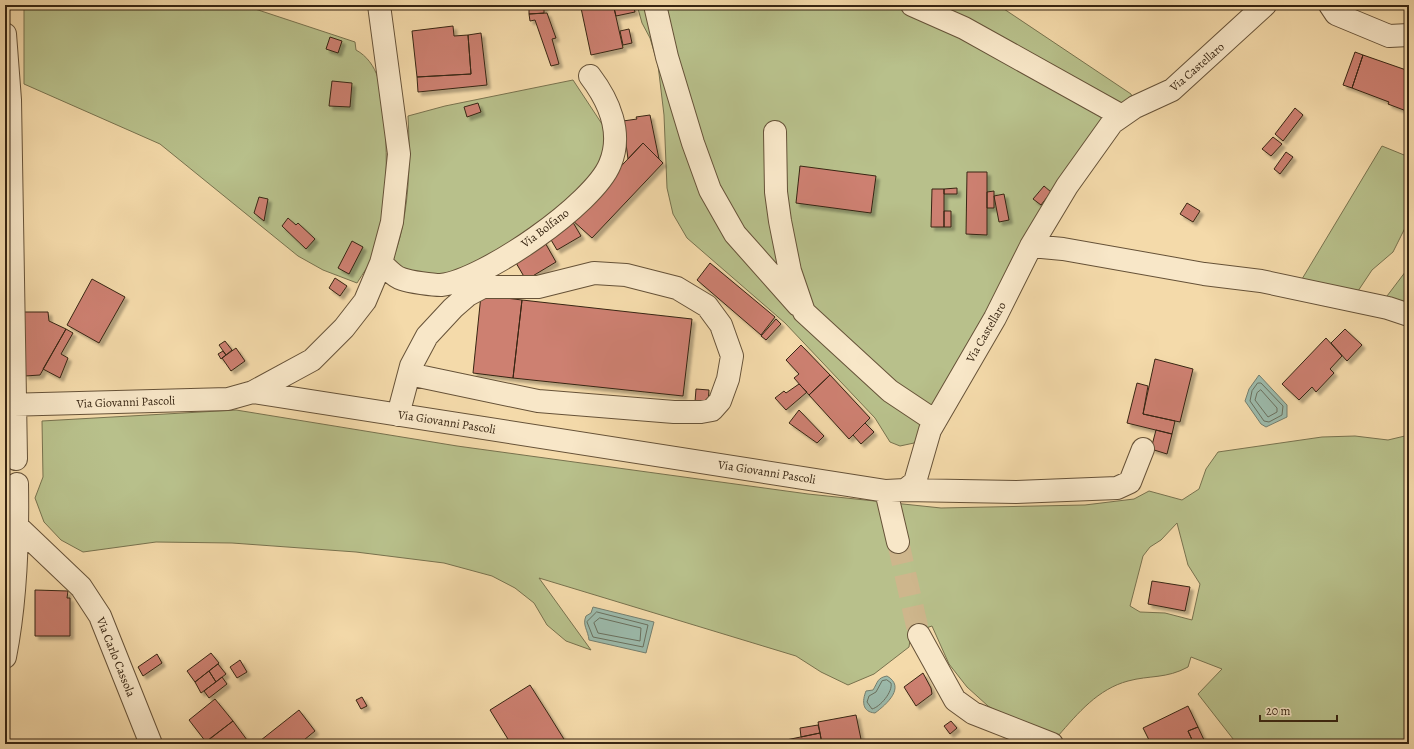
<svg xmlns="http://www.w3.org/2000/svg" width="1414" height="749" viewBox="0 0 1414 749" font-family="Alegreya,serif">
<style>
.green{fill:#b8c08b;stroke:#78724e;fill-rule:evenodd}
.water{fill:#9cbaab;stroke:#747e6e}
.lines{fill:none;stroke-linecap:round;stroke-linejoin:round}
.shore{stroke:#6a705e;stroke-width:1}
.building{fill:#cd8071;stroke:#372512;filter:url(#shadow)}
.minor-tunnel{stroke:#ceb68c;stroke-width:22;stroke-dasharray:22 11;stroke-linecap:butt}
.minor-casing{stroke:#665238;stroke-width:24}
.minor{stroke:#f8e7c8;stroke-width:22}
.labels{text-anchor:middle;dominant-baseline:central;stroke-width:4;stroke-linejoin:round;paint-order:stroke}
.street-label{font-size:12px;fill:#372512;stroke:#f8e7c8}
</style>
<defs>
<filter id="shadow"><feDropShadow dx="3.5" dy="3.5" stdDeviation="1" flood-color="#0004"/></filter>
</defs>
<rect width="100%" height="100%" fill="#f4daaa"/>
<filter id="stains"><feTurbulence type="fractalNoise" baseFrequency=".005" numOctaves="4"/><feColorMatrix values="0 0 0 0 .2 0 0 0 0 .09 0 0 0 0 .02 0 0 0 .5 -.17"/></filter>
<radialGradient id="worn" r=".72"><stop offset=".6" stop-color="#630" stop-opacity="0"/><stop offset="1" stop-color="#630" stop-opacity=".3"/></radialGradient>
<!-- green -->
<path class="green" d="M24 5H243L355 42 356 50C367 56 374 66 378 78 389 114 390 217 375 252 371 263 363 273 357 283L323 270 298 256 160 144 24 84Z
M637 5H998L1131 94 1135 107 1120 119 936 414 914 443 900 446 890 442 875 418 785 323 687 238 673 214 667 188 664 115 658 65 650 38 642 23Z
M573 80 604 127 607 153 573 200 491 257 447 275H429L409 270 392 264C395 252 400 240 402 228 410 191 410 153 408 116L445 106Z
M1382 146 1409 157V220L1393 252 1372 270 1356 294 1299 284Z
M1409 267V307L1389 300 1387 296Z
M236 410 457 446 808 494 941 508 1085 505 1134 499 1149 491 1182 500 1199 489 1206 469 1218 452 1322 437 1355 436 1388 440 1409 435V744H1237L1198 694 1222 669 1191 657 1188 667C1166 679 1150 675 1128 681 1098 689 1078 713 1058 736L1016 722 988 706 967 687 949 664 932 626 911 633 909 647 874 674 848 685 821 672 796 656 539 578 591 650 566 641 547 625 534 603 515 588 492 576 444 563 356 552 232 543 156 542 83 552 61 540 44 522 35 498 43 477 42 421ZM1177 523 1188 565 1200 584 1192 620 1165 613 1140 612 1130 606 1143 556 1150 547 1161 540Z"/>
<!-- water -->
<path class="water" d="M1259 375 1287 405V417L1266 427 1261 424 1245 401 1249 389Z
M593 607 654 622 646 653 589 640C588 630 582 625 586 616L591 613Z
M887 676C906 687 887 704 875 713 862 712 862 701 866 691L873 690C878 682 877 678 887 676Z"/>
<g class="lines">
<!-- shore -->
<path class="shore" d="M1258 383H1261L1283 406 1282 415 1269 422 1264 421 1250 401 1252 391Z
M1261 390 1277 408V412L1268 417 1255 400 1257 393Z
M597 612 648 625 643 647 593 637 587 622Z
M600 618 641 628 640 641 598 633 594 623Z
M887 680 891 683C893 692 880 707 872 709L867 702 869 696 876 692 882 681Z"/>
</g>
<!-- building -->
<path class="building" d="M529 5H544V13L529 14Z
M594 5H612L613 8H614L623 48 591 55 581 8Z
M625 5H633L635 12 616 16 614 8Z
M547 13 556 38 552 39 559 64 551 66 535 20 530 21 529 14Z
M453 26 454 36 468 35 471 74 417 77 412 31Z
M629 29 632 43 623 45 620 31Z
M481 33 487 85 418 92 417 77 471 74 468 35Z
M330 37 342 41 338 53 326 49Z
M1355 52 1363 55 1352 88 1343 85Z
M1363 55 1409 71V112L1388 104 1389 102 1352 88Z
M332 81 352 83 350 107 329 106Z
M478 103 481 112 467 117 464 107Z
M1295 108 1303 115 1283 141 1275 134Z
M650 115 659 159 643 143 628 159 623 121 637 119 636 117Z
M1273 137 1282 144 1271 156 1262 149Z
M643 143 663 163 592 238 571 219Z
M1286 152 1293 157 1280 174 1274 169Z
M800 166 876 176 871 213 796 203Z
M967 172H987V235L966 234Z
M1044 186 1051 192 1041 205 1033 199Z
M957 188V194H944V189Z
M932 189H944V227H931Z
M994 191V208H987V192Z
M1004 194 1009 220 999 222 994 196Z
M259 197 268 199 264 221 254 213Z
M1187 203 1200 211 1193 222 1180 214Z
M944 211H951V227H944Z
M288 218 296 225 298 223 315 239 306 249 282 226Z
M571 219 581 236 557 250 547 233Z
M543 239 556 262 526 280 512 256Z
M352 241 363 247 349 274 338 268Z
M710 263 775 317 761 335 697 280Z
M335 278 347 286 340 296 329 288Z
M92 279 125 297 99 343 67 325Z
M481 295 522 300 513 378 473 373Z
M522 300 692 319 683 396 513 378Z
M24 312H48L49 321 66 329 40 375 25 376Z
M776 319 781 324 766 340 761 336Z
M66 329 73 333 61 354 68 358 60 378 43 369Z
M1345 329 1362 345 1347 361 1331 343Z
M1326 338 1342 356 1330 369 1334 373 1316 392 1312 387 1299 400 1282 384Z
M225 341 232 350 226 355 219 345Z
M801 345 830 375 809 395 794 378 799 374 786 360Z
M236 348 245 361 231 371 222 358Z
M223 351 226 355 221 359 218 354Z
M1155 359 1193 369 1180 422 1143 414Z
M830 375 870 418 849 439 809 395Z
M1137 383 1148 386 1143 414 1175 421 1172 434 1127 423Z
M799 384 807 392 786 410 775 398 784 391 786 393Z
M696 389 709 390 708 403 695 402Z
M799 410 824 436 817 443 789 423Z
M865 423 874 432 861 444 853 435Z
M1156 430 1172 434 1167 454 1151 449Z
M1152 581 1190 587 1185 611 1148 604Z
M35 590 68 591 67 598H70V636H35Z
M211 653 219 663 195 682 187 671Z
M157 654 162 663 143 676 138 667Z
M240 660 247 672 237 678 230 667Z
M218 664 226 674 216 682 209 671Z
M209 671 216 682 201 693 195 682Z
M923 673 931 688 932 694 916 706 904 687Z
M222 677 227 684 209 698 204 691Z
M530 685 549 715 567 744H511L490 710Z
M362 697 367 706 361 709 356 700Z
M215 699 233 721 206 742 189 720Z
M1188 706 1198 727 1188 731 1194 744H1151L1143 728Z
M299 710 315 731 299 744H256Z
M856 715 862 744H822L818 722Z
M233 721 250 744H205L204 743Z
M951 721 957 728 950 734 944 726Z
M818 725 820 733 801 737 800 728Z
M1198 727 1205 742 1203 744H1194L1188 731Z
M820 733 822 744H787L786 740Z"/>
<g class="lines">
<!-- minor-tunnel -->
<path class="minor-tunnel" d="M898 542 919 635"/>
<!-- minor casing -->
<g class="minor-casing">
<path id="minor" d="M655 5 667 57 693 143 710 190 735 234 798 305
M912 5 964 28 1122 116
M1330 5 1336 14 1389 36 1409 35
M5 34 10 100 16 459
M775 132 776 192 780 221 790 271 804 312 890 391 935 421
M1031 246 1063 249 1204 274 1261 281 1388 308 1409 315
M381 263C387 268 394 277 402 279 410 282 433 285 441 285 484 280 594 204 610 164 623 133 609 101 590 76
M253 392 312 360 344 328 365 301 381 263 392 222 399 154 379 5
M5 405 228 399 253 392 886 491 905 490 1016 492 1117 488 1130 482 1143 449
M398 415 411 366 427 336 453 308 468 295 483 287H538L594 273 626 275 677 288 707 306 721 325 732 356 728 379 720 401 712 410 701 412H674L538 401 409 374
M905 490 915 482 930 430 995 318 1031 246 1067 186 1112 123 1135 107 1172 90 1265 5
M886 491 898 542
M17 526 81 587 100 616 151 744
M919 635 955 700 973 713 1052 744
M5 657C16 601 18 542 17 484"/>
</g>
<!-- minor -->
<use href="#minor" class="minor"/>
</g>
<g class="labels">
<!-- street labels -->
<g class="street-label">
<text transform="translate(1197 67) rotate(-41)">Via Castellaro</text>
<text transform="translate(545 228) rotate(-37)">Via Bolfano</text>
<text transform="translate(986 332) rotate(-60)">Via Castellaro</text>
<text transform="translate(126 402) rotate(-2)">Via Giovanni Pascoli</text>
<text transform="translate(447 422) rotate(9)">Via Giovanni Pascoli</text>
<text transform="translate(767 472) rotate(9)">Via Giovanni Pascoli</text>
<text transform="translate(116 657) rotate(68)">Via Carlo Cassola</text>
</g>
</g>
<!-- margin -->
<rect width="1414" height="749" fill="none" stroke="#f4daaa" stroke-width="20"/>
<rect x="6" y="6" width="1402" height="737" fill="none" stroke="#372512" stroke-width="2"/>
<rect x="10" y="10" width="1394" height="729" fill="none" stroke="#372512"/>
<!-- scale -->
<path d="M1260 715v6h77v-6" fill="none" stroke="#372512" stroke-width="2"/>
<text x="1266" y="715" font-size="12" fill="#372512" stroke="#f8e7c8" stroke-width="3" paint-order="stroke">20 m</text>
<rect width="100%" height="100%" filter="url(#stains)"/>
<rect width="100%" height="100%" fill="url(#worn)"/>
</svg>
